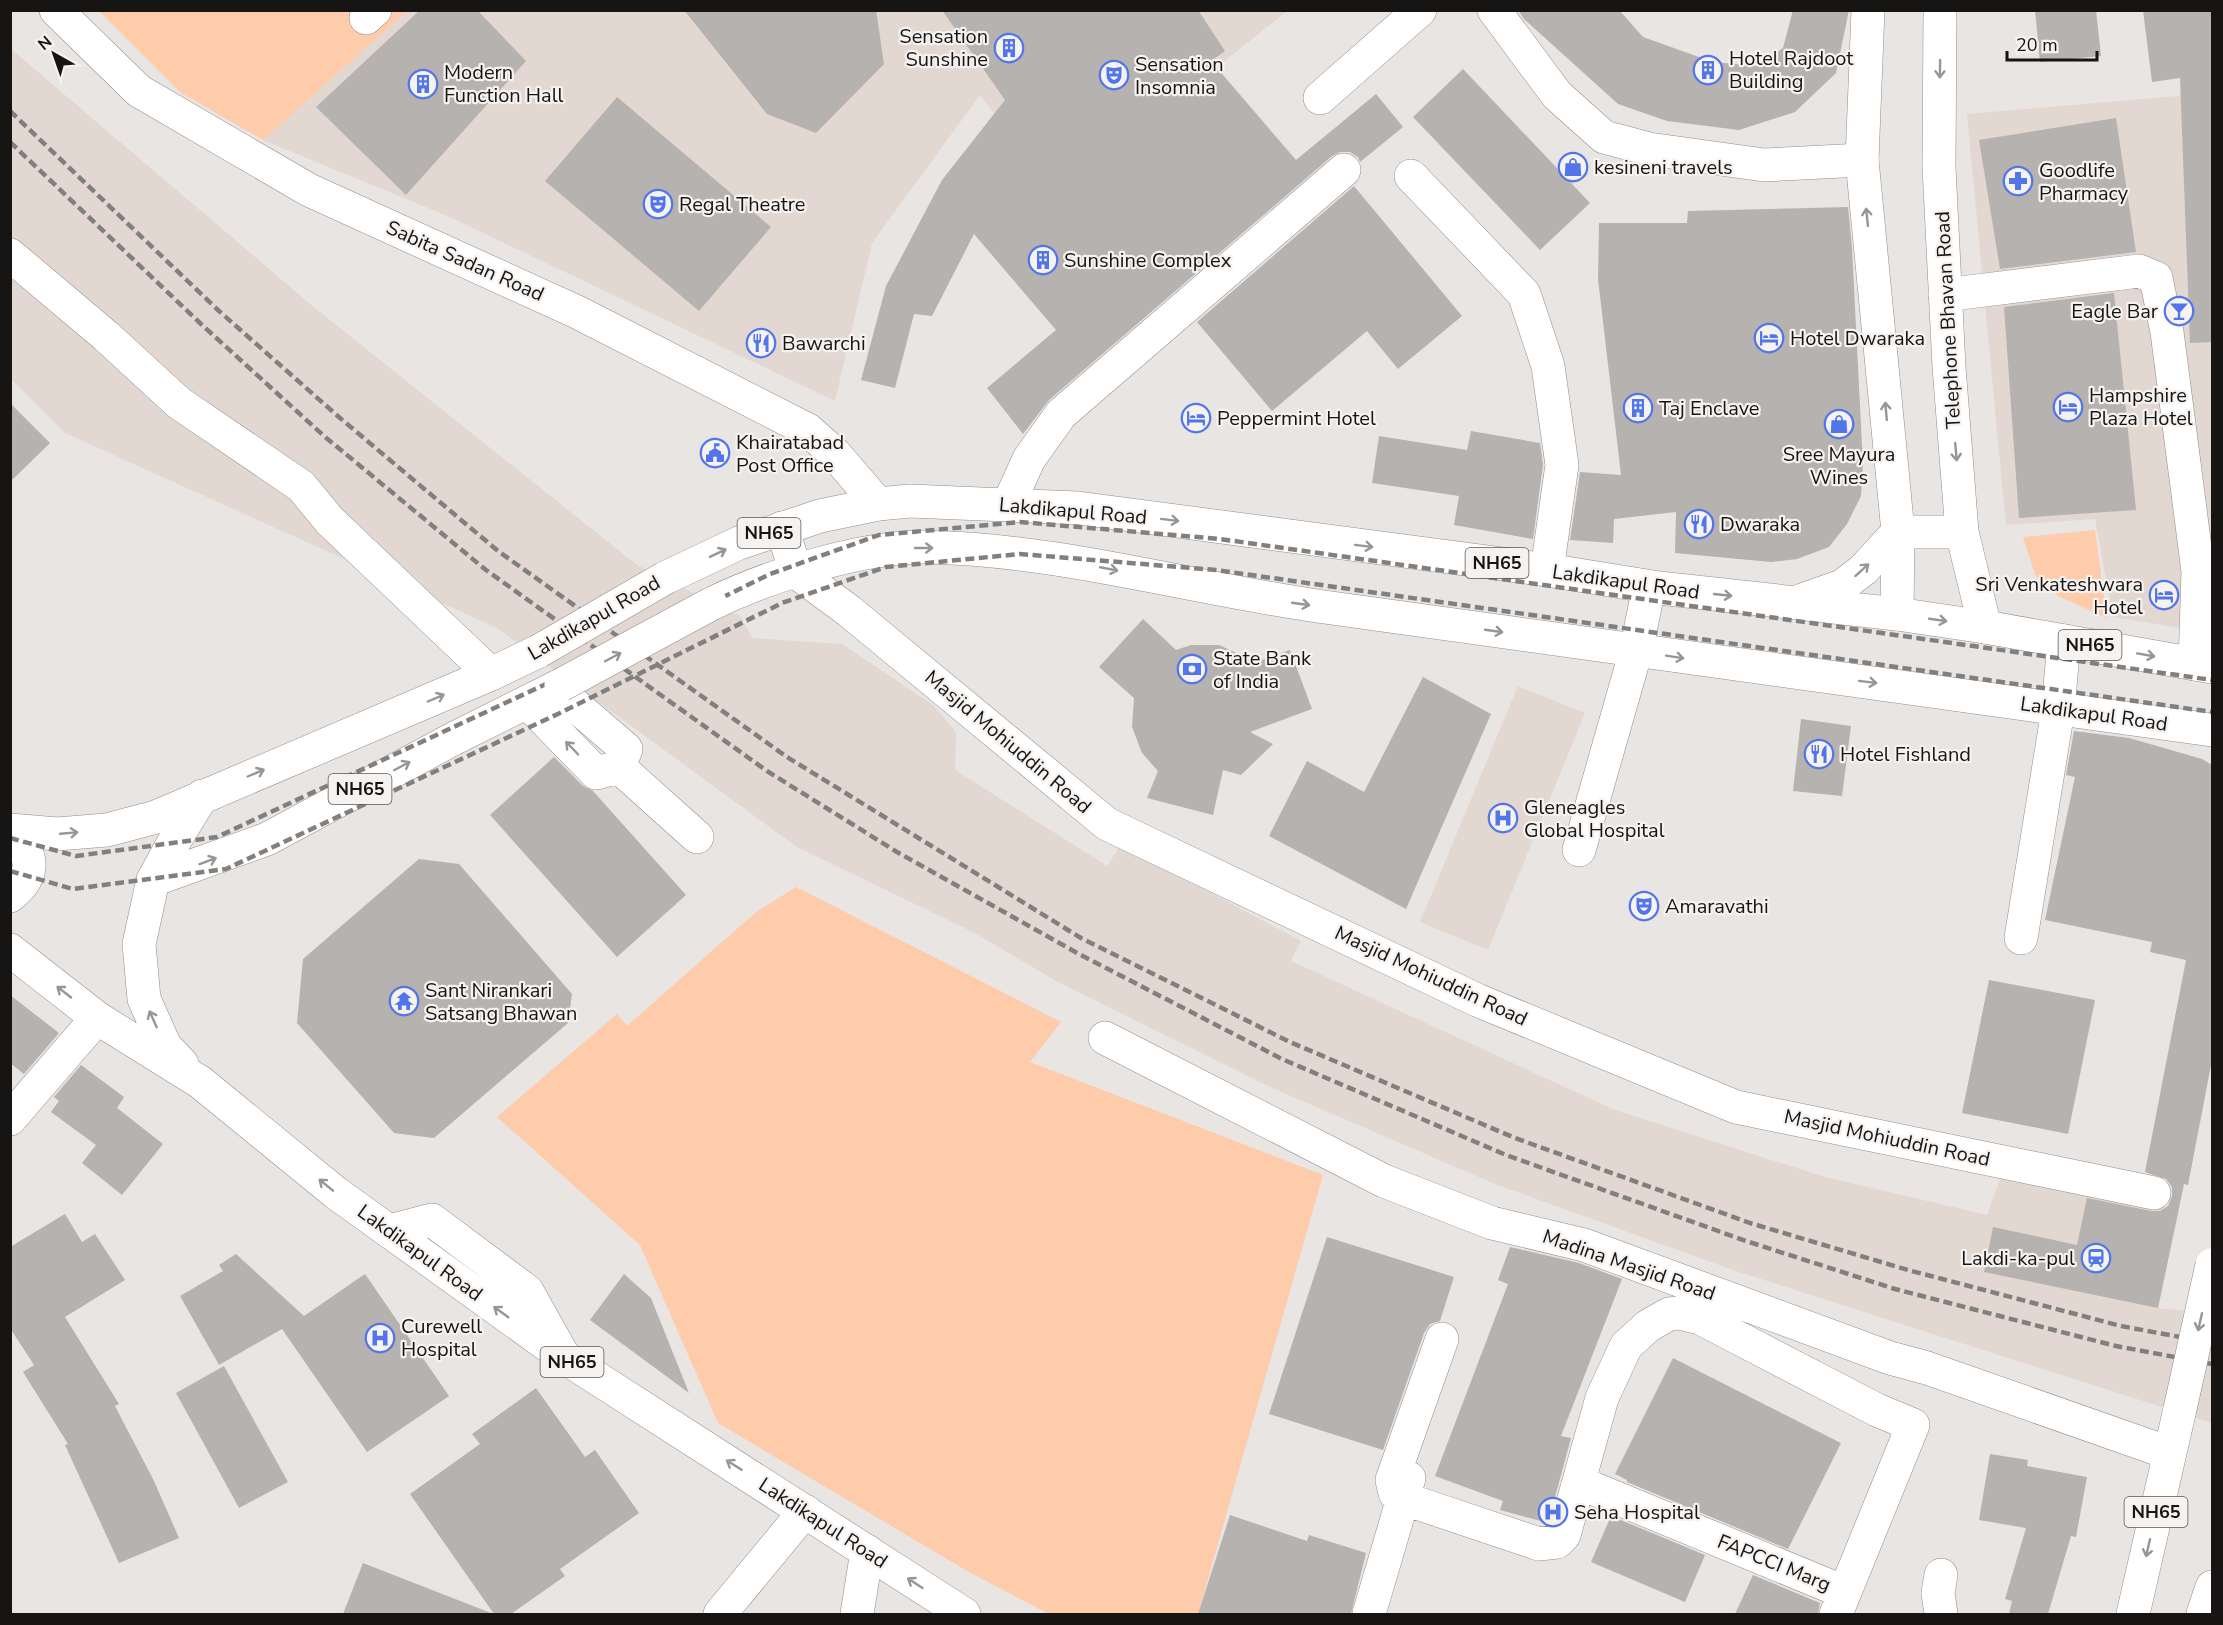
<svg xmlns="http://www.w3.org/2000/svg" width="2223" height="1625" viewBox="0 0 2223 1625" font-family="'Nunito Sans',sans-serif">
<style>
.built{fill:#e2d7d1}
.green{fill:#fecbab}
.building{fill:#b5b2b0}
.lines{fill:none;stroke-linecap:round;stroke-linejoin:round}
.minor-casing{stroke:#918e8d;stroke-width:34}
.major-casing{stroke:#918e8d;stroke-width:34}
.highway-casing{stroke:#918e8d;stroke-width:34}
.minor{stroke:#fff;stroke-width:33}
.major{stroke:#fff;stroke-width:33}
.highway{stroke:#fff;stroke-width:33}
.rail{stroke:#82807e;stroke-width:4.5;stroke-dasharray:9 4.5;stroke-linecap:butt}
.highway-bridge-casing{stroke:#918e8d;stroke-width:34;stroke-linecap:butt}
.highway-bridge{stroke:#fff;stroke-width:33}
.oneway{stroke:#969695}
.labels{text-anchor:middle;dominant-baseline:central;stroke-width:4.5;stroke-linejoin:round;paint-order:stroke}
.shield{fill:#f5f2f0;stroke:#595756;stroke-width:1.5}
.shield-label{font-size:18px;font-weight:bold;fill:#161514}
.poi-label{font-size:20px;fill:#161514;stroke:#f5f2f0;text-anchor:start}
.street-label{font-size:20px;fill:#161514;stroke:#f5f2f0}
</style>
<rect width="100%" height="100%" fill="#e8e5e3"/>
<!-- built -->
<path class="built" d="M407 11H1287L1056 196 980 95 872 243 835 401 450 217 263 140Z
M10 48 310 304 637 565 740 616 752 638 842 644 933 705 956 732 955 770 1107 866 1121 845 1301 941 1291 961 1615 1110 1825 1177 1987 1215 2002 1174 2179 1210 2158 1308 2212 1314V1423L1736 1271 1495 1184 1270 1087 1058 982 975 933 797 847 497 628 65 433 11 379Z
M2212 93V633L2113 617 2095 519 2006 525 1967 114Z
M1518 686 1585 713 1488 950 1420 922Z"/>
<!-- green -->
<path class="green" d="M99 11H407L263 140 180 92Z
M2095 530 2107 618 2058 596 2035 575 2023 537Z
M796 887 1061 1022 1030 1062 1323 1175 1198 1614H1049L967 1571 718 1423 640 1245 497 1117 617 1014 627 1026 755 913Z"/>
<!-- building -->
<path class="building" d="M420 10H477L526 61 406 195 316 107Z
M684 10H876L884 64 816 133 767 114Z
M942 10H1198L1225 51 1211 61 1296 160 1376 94 1403 127 1360 162 1358 157 1350 152H1340L1332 156 1049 400 1023 434 987 388 1056 330 974 234 932 316 914 314 895 388 861 380 886 286 942 180 1005 100Z
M1518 10H1619L1643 37 1713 62 1757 66 1783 48 1793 10H1849L1836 73 1795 112 1739 130 1667 121 1618 104 1524 19Z
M2035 10H2096L2101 56 2040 62Z
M2143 10H2212V342L2190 343 2180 78 2152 82Z
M1463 69 1590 203 1540 250 1413 117Z
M617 97 771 227 699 311 545 181Z
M2116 118 2136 252 2000 269 1979 140Z
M1354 186 1462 316 1398 369 1367 331 1272 411 1197 322Z
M1848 207 1852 248 1863 465 1861 496 1847 524 1829 547 1797 559 1771 562 1675 553 1676 512 1614 519 1613 543 1570 540 1580 472 1621 475 1598 279 1599 223H1687L1688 211Z
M2114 293 2136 510 2019 518 2004 307Z
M10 403 50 443 10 482Z
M1471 431 1540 443 1543 465 1533 539 1454 525 1459 496 1372 483 1379 436 1467 450Z
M1143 619 1176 650 1191 645H1219L1256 662 1290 650 1312 709 1250 732 1273 744 1241 775 1223 770 1213 815 1147 798 1158 771 1142 753 1132 727 1134 698 1099 667Z
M1423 677 1491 714 1406 909 1269 836 1307 761 1364 792Z
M1801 719 1851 726 1842 796 1793 791Z
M2074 731 2129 738 2202 759 2212 765V1060L2188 1185 2184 1184 2158 1308 1984 1272 1993 1227 2077 1245 2087 1198 2151 1211H2160L2168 1206 2172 1196V1187L2166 1179 2145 1172 2186 960 2150 952 2152 942 2045 920 2075 777 2066 775Z
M554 757 583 786 593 791 686 895 617 957 490 815Z
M419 859 459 864 572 994 568 1023 434 1138 394 1133 297 1023 303 959Z
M1989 980 2095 1000 2068 1134 1962 1113Z
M10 995 59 1033 24 1074 10 1063Z
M81 1065 124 1097 117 1108 163 1144 122 1195 82 1163 96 1145 51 1112 59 1101 54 1097Z
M65 1214 82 1242 95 1234 125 1280 65 1317 119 1404 115 1406 154 1481 179 1538 119 1563 65 1445 68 1444 23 1372 34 1365 10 1328V1247Z
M1327 1237 1454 1277 1440 1321 1430 1324 1424 1333 1383 1450 1269 1414Z
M1510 1247 1579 1263 1622 1279 1561 1436 1571 1438 1548 1523 1500 1510 1503 1501 1435 1476 1508 1284 1498 1280Z
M236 1254 304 1316 365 1274 449 1396 367 1452 282 1329 219 1365 180 1296 223 1271 219 1265Z
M624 1274 651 1298 689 1393 590 1320Z
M1673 1358 1841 1443 1788 1549 1627 1482V1480L1615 1474Z
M224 1366 288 1482 239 1508 176 1393Z
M536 1388 585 1457 595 1450 639 1513 560 1569 565 1576 511 1614H494L410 1494 480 1444 472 1434Z
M1990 1454 2028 1460 2027 1466 2087 1477 2076 1537 2071 1536 2048 1614H2009L2012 1601 2005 1599 2026 1528 1979 1520Z
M1230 1515 1307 1541 1309 1535 1366 1553 1351 1614H1198Z
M1611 1516 1705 1555 1685 1602 1591 1562Z
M363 1563 491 1613 490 1614H343Z
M1753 1575 1820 1603 1818 1614H1735Z"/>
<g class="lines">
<!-- minor casing -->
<g class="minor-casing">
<path id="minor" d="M56 10 139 91 309 190 577 312 808 430 835 454 878 504
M1494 10 1557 95 1604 137 1649 149 1764 165 1862 160
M366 18 375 10
M1320 98 1420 10
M1411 176 1524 294 1548 366 1562 465 1547 570
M10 255 106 336 179 403 301 486 330 521 491 674
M1945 295 2139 271 2156 278 2167 332 2198 571 2195 664
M1008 505 1029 459 1061 414 1344 170
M782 528 796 572 849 611 1107 824 1477 1000 1736 1107 2154 1193
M555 688 626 749 619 767
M527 702 596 773 619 767
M619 767 697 837
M1579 850 1636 651 1649 587
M2021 938 2058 710 2064 641
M1105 1038 1384 1181 1492 1223 1584 1245 1890 1358 1927 1368 2169 1453
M10 1119 97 1018
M389 1231 432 1220 527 1291 564 1357
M1442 1339 1392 1480 1395 1493 1402 1498 1539 1544 1557 1542 1564 1535 1602 1398 1626 1346 1648 1326 1669 1314 1679 1313 1700 1318 1877 1410 1913 1425 1836 1614
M1580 1483 1844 1592
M1941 1575 1938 1593 1941 1614
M720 1614 805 1511
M857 1614 867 1551
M1369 1614 1409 1478"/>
</g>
<!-- major casing -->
<g class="major-casing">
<path id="major" d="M1868 10 1862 160 1898 532 1897 614
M1940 10 1939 167 1949 367 1962 532 1985 627
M1898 532H1962"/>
</g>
<!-- highway casing -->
<g class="highway-casing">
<path id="highway" d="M665 578 739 543 820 516 878 504 910 501 1078 508 1547 570 1659 588 1897 614 1985 627 2212 667
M1802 600 1842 586 1863 570 1898 532
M711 604C768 576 860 547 924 547 1057 549 1186 587 1317 606 1616 649 1914 691 2212 730
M10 830 57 834 107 830 156 817 491 674 539 651
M10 833C35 853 36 876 10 896
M153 880 267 839 453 739 561 685
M10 950 97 1018 200 1082 336 1193 564 1357 964 1614
M182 1064 165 1046 144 999 139 944 153 880 175 840 202 796
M2133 1614 2180 1409
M2203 1614 2212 1587"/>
</g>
<!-- minor -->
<use href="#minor" class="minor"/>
<!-- major -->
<use href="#major" class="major"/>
<!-- highway -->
<use href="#highway" class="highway"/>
<!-- rail -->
<path class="rail" d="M10 111 219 311 340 418 498 551 787 757 1081 938 1290 1042 1515 1138 1750 1223 1908 1270 2121 1326 2212 1343
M10 142 201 324 324 436 486 570 767 771 897 852 1079 954 1282 1059 1506 1155 1746 1241 1895 1289 2116 1346 2212 1364
M10 838 76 856 217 837 546 684 770 574 879 535 1020 522 1220 539 2212 680
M10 871 73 889 226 869 560 713 782 603 886 567 1020 554 1216 570 2212 712"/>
<!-- highway-bridge casing -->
<g class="highway-bridge-casing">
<path id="highway-bridge" d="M539 651 665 578
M561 685 711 604
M2180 1409 2212 1265"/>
</g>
<!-- highway-bridge -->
<use href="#highway-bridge" class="highway-bridge"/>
</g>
<!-- one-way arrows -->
<defs><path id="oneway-shaft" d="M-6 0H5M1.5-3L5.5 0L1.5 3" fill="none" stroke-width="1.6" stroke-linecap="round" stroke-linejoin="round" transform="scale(1.5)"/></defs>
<g class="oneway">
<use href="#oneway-shaft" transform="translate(1940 69) rotate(91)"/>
<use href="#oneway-shaft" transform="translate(1867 217) rotate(-96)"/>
<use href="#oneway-shaft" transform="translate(1886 411) rotate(-95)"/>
<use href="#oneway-shaft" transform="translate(1956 452) rotate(85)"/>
<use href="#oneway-shaft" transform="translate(1170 520) rotate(7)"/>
<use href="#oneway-shaft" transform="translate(1364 546) rotate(7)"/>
<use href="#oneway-shaft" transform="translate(924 548)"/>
<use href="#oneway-shaft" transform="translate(718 553) rotate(-25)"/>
<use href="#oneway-shaft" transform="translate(1109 569) rotate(11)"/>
<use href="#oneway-shaft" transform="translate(1862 570) rotate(-42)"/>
<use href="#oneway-shaft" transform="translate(1723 595) rotate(6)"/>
<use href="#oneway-shaft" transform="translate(1301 604) rotate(8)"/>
<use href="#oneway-shaft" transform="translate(1938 620) rotate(8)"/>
<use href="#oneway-shaft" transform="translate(1494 631) rotate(8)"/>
<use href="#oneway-shaft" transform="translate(2146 655) rotate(10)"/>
<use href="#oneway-shaft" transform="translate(613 657) rotate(-28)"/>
<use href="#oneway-shaft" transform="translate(1675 657) rotate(9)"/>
<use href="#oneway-shaft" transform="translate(1868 682) rotate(7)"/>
<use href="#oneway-shaft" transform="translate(436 698) rotate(-23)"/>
<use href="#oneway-shaft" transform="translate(572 748) rotate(-134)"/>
<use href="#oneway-shaft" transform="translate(402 766) rotate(-28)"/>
<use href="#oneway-shaft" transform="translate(256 773) rotate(-23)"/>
<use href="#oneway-shaft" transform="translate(69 833) rotate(-5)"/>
<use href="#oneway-shaft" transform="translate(208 861) rotate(-21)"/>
<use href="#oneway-shaft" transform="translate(64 992) rotate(-142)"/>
<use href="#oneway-shaft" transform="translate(153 1019) rotate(-114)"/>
<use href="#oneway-shaft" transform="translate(326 1185) rotate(-141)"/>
<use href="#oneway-shaft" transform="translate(501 1312) rotate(-144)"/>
<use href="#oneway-shaft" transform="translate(2200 1322) rotate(103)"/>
<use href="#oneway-shaft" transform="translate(734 1465) rotate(-148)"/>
<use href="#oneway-shaft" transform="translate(2148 1548) rotate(103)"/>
<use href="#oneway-shaft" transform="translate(915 1583) rotate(-147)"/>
</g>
<!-- icons -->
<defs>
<g id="building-ring" transform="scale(1.5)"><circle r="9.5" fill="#f5f2f0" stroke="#5276ea" stroke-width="1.5"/><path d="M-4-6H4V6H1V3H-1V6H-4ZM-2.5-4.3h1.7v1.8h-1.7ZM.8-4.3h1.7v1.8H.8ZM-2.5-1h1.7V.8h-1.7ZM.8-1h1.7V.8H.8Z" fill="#5276ea"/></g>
<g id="theatre-ring" transform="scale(1.5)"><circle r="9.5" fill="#f5f2f0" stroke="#5276ea" stroke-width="1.5"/><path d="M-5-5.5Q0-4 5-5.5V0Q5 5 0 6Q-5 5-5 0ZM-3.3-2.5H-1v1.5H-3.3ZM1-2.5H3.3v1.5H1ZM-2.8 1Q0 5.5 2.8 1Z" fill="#5276ea"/></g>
<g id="shop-ring" transform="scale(1.5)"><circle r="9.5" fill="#f5f2f0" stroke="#5276ea" stroke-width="1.5"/><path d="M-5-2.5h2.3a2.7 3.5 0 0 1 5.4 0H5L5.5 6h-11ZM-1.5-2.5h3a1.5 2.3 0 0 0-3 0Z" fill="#5276ea"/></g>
<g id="pharmacy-ring" transform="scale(1.5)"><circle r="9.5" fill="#f5f2f0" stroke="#5276ea" stroke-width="1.5"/><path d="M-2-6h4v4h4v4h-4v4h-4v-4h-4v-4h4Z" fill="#5276ea"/></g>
<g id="bar-ring" transform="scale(1.5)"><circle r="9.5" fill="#f5f2f0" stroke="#5276ea" stroke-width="1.5"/><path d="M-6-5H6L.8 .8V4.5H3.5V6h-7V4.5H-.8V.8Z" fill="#5276ea"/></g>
<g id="hotel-ring" transform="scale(1.5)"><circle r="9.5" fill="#f5f2f0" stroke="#5276ea" stroke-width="1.5"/><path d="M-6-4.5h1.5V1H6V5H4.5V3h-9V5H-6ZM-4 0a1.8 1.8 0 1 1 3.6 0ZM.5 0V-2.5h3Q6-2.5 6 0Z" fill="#5276ea"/></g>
<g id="restaurant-ring" transform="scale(1.5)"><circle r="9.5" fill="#f5f2f0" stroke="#5276ea" stroke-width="1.5"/><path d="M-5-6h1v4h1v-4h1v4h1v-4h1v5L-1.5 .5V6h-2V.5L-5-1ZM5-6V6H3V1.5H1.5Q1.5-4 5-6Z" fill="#5276ea"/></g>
<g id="civic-ring" transform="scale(1.5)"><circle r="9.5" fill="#f5f2f0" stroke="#5276ea" stroke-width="1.5"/><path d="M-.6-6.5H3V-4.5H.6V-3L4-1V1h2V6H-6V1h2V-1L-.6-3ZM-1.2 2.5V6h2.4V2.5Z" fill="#5276ea"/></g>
<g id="bank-ring" transform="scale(1.5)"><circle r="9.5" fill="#f5f2f0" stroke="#5276ea" stroke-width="1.5"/><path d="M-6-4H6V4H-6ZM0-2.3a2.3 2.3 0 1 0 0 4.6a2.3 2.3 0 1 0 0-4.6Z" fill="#5276ea"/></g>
<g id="hospital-ring" transform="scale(1.5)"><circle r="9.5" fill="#f5f2f0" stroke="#5276ea" stroke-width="1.5"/><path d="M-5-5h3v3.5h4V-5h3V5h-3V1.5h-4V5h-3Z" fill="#5276ea"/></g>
<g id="temple-ring" transform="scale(1.5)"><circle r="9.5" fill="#f5f2f0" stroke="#5276ea" stroke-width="1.5"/><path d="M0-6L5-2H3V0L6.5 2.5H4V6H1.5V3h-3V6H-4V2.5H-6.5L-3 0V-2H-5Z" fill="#5276ea"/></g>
<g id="station-ring" transform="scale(1.5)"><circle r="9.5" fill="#f5f2f0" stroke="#5276ea" stroke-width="1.5"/><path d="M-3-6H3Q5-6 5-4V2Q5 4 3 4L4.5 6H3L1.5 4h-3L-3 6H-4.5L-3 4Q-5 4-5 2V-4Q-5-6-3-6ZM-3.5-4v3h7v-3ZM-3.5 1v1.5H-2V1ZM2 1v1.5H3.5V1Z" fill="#5276ea"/></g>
</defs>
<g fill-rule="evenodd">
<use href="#building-ring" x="1009" y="48"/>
<use href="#building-ring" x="1708" y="70"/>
<use href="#theatre-ring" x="1114" y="75"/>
<use href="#building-ring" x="423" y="84"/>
<use href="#shop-ring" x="1573" y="167"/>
<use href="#pharmacy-ring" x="2018" y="181"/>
<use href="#theatre-ring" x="658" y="204"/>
<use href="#building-ring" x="1043" y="260"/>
<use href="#bar-ring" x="2179" y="311"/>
<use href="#hotel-ring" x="1769" y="338"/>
<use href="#restaurant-ring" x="761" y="343"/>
<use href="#hotel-ring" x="2068" y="407"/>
<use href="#building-ring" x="1638" y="408"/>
<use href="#hotel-ring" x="1196" y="418"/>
<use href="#shop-ring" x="1839" y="424"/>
<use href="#civic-ring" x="715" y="453"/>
<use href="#restaurant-ring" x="1699" y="524"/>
<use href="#hotel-ring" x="2164" y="595"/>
<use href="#bank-ring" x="1192" y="669"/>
<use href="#restaurant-ring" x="1819" y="754"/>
<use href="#hospital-ring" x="1503" y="818"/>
<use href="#theatre-ring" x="1644" y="906"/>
<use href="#temple-ring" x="404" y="1001"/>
<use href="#station-ring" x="2096" y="1258"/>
<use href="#hospital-ring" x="380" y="1338"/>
<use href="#hospital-ring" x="1553" y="1512"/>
</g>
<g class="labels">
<!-- shield labels -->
<g class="shield">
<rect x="737.5" y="518" width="63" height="30" rx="4.5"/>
<rect x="1465.5" y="548" width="63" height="30" rx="4.5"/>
<rect x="2058.5" y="630" width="63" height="30" rx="4.5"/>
<rect x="328.5" y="774" width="63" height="30" rx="4.5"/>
<rect x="540.5" y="1347" width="63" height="30" rx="4.5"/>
<rect x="2124.5" y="1497" width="63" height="30" rx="4.5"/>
</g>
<g class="shield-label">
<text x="769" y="533">NH65</text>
<text x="1497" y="563">NH65</text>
<text x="2090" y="645">NH65</text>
<text x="360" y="789">NH65</text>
<text x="572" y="1362">NH65</text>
<text x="2156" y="1512">NH65</text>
</g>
<!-- poi labels -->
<g class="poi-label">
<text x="988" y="36" text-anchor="end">Sensation<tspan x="988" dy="23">Sunshine</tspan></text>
<text x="1729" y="58">Hotel Rajdoot<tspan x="1729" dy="23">Building</tspan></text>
<text x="1135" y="64">Sensation<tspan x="1135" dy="23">Insomnia</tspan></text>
<text x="444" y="72">Modern<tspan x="444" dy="23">Function Hall</tspan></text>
<text x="1594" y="167">kesineni travels</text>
<text x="2039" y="170">Goodlife<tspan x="2039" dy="23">Pharmacy</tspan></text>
<text x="679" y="204">Regal Theatre</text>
<text x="1064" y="260">Sunshine Complex</text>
<text x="2158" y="311" text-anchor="end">Eagle Bar</text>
<text x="1790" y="338">Hotel Dwaraka</text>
<text x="782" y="343">Bawarchi</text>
<text x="2089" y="395">Hampshire<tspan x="2089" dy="23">Plaza Hotel</tspan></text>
<text x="1659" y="408">Taj Enclave</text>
<text x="1217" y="418">Peppermint Hotel</text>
<text x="736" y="442">Khairatabad<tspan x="736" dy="23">Post Office</tspan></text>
<text x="1839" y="454" text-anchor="middle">Sree Mayura<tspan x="1839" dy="23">Wines</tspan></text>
<text x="1720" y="524">Dwaraka</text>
<text x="2143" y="584" text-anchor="end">Sri Venkateshwara<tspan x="2143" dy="23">Hotel</tspan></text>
<text x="1213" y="658">State Bank<tspan x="1213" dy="23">of India</tspan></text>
<text x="1840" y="754">Hotel Fishland</text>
<text x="1524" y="807">Gleneagles<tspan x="1524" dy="23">Global Hospital</tspan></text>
<text x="1665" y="906">Amaravathi</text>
<text x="425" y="990">Sant Nirankari<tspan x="425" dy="23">Satsang Bhawan</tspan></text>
<text x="2075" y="1258" text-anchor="end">Lakdi-ka-pul</text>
<text x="401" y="1326">Curewell<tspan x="401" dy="23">Hospital</tspan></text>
<text x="1574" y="1512">Seha Hospital</text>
</g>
<!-- street labels -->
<g class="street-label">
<text transform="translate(465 261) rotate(24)">Sabita Sadan Road</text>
<text transform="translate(1948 320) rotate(-93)">Telephone Bhavan Road</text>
<text transform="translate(1073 511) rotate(5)">Lakdikapul Road</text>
<text transform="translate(1626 582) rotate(8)">Lakdikapul Road</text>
<text transform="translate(594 618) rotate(-30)">Lakdikapul Road</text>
<text transform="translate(2094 714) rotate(8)">Lakdikapul Road</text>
<text transform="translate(1008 742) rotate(40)">Masjid Mohiuddin Road</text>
<text transform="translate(1431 976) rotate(25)">Masjid Mohiuddin Road</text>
<text transform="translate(1887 1138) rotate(12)">Masjid Mohiuddin Road</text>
<text transform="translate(420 1253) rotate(36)">Lakdikapul Road</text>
<text transform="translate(1629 1265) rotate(19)">Madina Masjid Road</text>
<text transform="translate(823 1523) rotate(33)">Lakdikapul Road</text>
<text transform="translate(1774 1563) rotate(22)">FAPCCI Marg</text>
</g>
</g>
<!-- border -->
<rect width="2223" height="1625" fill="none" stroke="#161514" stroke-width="24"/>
<!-- north arrow -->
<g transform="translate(54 54) rotate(320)" stroke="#f5f2f0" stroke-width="4.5" paint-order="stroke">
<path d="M0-4.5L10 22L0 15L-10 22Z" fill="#161514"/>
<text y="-9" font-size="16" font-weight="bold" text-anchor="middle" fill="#161514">N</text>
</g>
<!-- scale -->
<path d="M2007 51v9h90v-9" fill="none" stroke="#161514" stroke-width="3"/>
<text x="2016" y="51" font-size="18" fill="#161514" stroke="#f5f2f0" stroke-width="4.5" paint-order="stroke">20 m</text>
</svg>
